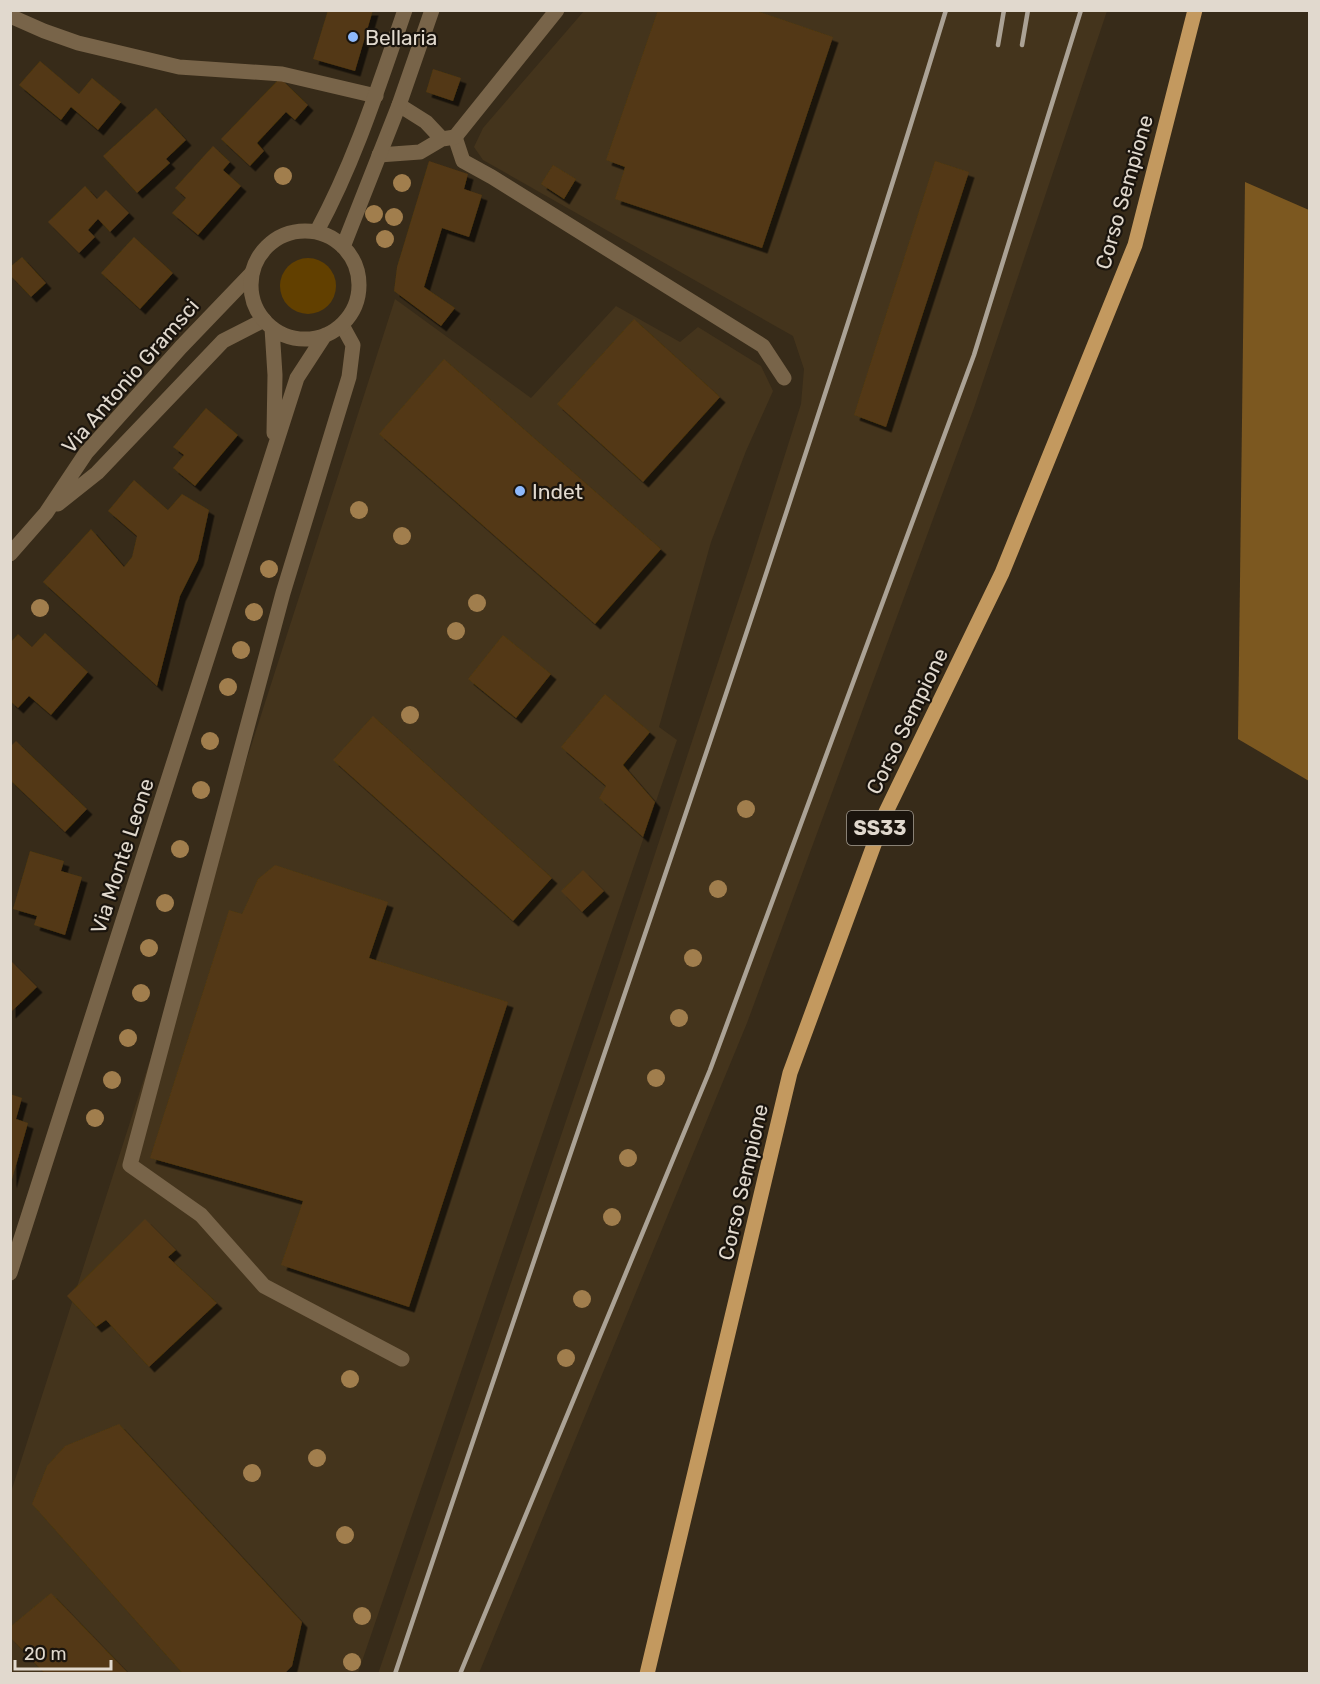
<svg xmlns="http://www.w3.org/2000/svg" width="1320" height="1684" viewBox="0 0 1320 1684" font-family="Rubik,sans-serif">
<style>
.built{fill:#44341c}
.green{fill:#624000}
.forest{fill:#7c5820}
.building{fill:#523912;filter:url(#shadow)}
.lines{fill:none;stroke-linecap:round;stroke-linejoin:round}
.service{stroke:#786449;stroke-width:15}
.minor{stroke:#786449;stroke-width:15}
.tertiary{stroke:#786449;stroke-width:15}
.primary{stroke:#c3995f;stroke-width:15}
.rail{stroke:#aba295;stroke-width:4.5}
.tree{fill:#a17e4d}
.poi-dot{fill:#8eb9fc;stroke:#1a140d;stroke-width:2}
.labels{text-anchor:middle;dominant-baseline:central;stroke-width:4.5;stroke-linejoin:round;paint-order:stroke}
.shield{fill:#1a140d;stroke:#a59e94;stroke-width:1.5}
.shield-label{font-size:20px;font-weight:bold;fill:#e1d9ce}
.poi-label{font-size:21px;fill:#e1d9ce;stroke:#1a140d;text-anchor:start}
.street-label{font-size:21px;fill:#e1d9ce;stroke:#1a140d}
</style>
<defs>
<filter id="shadow"><feDropShadow dx="5.5" dy="5.5" stdDeviation="0" flood-color="#0009"/></filter>
</defs>
<rect width="100%" height="100%" fill="#372b19"/>
<!-- built -->
<path class="built" d="M584 11H1107L974 408 747 1023 479 1673 378 1674 602 1015 751 562 801 404 804 369 793 336 483 160 474 147 483 128Z
M395 299 531 398 616 306 680 342 698 327 761 366 773 391 746 451 711 542 659 727 677 740 358 1673 11 1674V1492Z"/>
<!-- green -->
<path class="green" d="M280 286a28 28 0 1 1 56 0a28 28 0 1 1-56 0Z"/>
<!-- forest -->
<path class="forest" d="M1245 182 1309 210V781L1238 739Z"/>
<!-- building -->
<path class="building" d="M328 10H373L355 71 313 59Z
M658 10H754L833 37 762 248 615 199 625 167 606 160Z
M40 61 79 94 92 78 121 102 98 130 71 107 61 120 19 85Z
M433 69 461 78 453 101 426 92Z
M280 78 308 105 295 120 286 112 257 143 264 151 250 166 221 139Z
M156 108 186 140 166 159 170 163 137 193 103 156Z
M213 146 230 162 223 170 241 186 198 235 172 213 186 198 175 188Z
M429 161 468 174 464 189 482 195 469 237 442 228 424 287 455 308 441 326 394 291 397 267Z
M935 161 969 172 886 427 854 415Z
M553 165 576 179 564 199 541 184Z
M85 186 97 199 106 190 129 213 110 232 98 219 88 230 95 237 79 253 48 222Z
M134 237 173 273 140 309 101 273Z
M22 257 46 283 31 297 10 275V267Z
M634 319 720 397 643 482 557 404Z
M444 359 661 549 595 624 379 434Z
M206 408 238 435 195 486 173 468 184 455 173 447Z
M134 480 168 510 182 494 209 510 198 560 180 596 157 686 43 582 91 529 124 567 132 557 137 536 108 511Z
M45 633 88 672 51 715 29 696 18 708 10 701V643L18 634 32 647Z
M503 635 551 674 516 718 468 679Z
M605 694 650 732 623 765 655 802 643 837 599 798 606 786 561 747Z
M373 716 552 878 513 921 333 760Z
M16 741 87 809 65 832 10 780V747Z
M30 851 64 861 61 871 82 877 65 935 34 925 37 916 13 909Z
M275 865 388 902 369 958 508 1002 409 1307 281 1265 303 1201 150 1158 229 910 242 914 258 879Z
M583 870 604 891 582 912 561 891Z
M10 960 37 987 10 1013Z
M10 1094 22 1098 16 1119 28 1123 11 1183Z
M145 1219 176 1250 168 1257 217 1303 149 1367 106 1320 96 1327 67 1296Z
M119 1424 302 1622 292 1666 284 1674H183L32 1504 47 1466 65 1446Z
M51 1593 129 1674H45L10 1637V1627Z"/>
<g class="lines">
<!-- service -->
<path class="service" d="M455 137 463 161 492 177 763 346 784 378
M342 325 353 345 349 377 283 593 130 1165 201 1215 264 1286 402 1359"/>
<!-- minor -->
<path class="minor" d="M10 16 44 31 78 43 179 67 282 74 376 96
M399 105 426 122 442 139
M379 155 420 152 442 139 455 137 557 10
M58 504 97 473 223 341 264 320
M10 554 46 513 86 453 181 347 252 273"/>
<!-- tertiary -->
<path class="tertiary" d="M317 231C355 161 379 85 405 10
M251 285a54 54 0 1 1 108 0a54 54 0 1 1-108 0Z
M343 247 399 105 432 10
M272 328 275 375 274 433
M10 1273 297 378 325 335"/>
<!-- primary -->
<path class="primary" d="M647 1674 790 1073 886 812 1002 573 1135 245 1195 10"/>
<!-- rail -->
<path class="rail" d="M998 45 1004 10
M1022 45 1028 10
M395 1674C579 1119 776 569 946 10
M460 1674 710 1070 974 355 1081 10"/>
</g>
<!-- trees -->
<g class="tree">
<circle cx="283" cy="176" r="9"/>
<circle cx="402" cy="183" r="9"/>
<circle cx="374" cy="214" r="9"/>
<circle cx="394" cy="217" r="9"/>
<circle cx="385" cy="239" r="9"/>
<circle cx="359" cy="510" r="9"/>
<circle cx="402" cy="536" r="9"/>
<circle cx="269" cy="569" r="9"/>
<circle cx="477" cy="603" r="9"/>
<circle cx="40" cy="608" r="9"/>
<circle cx="254" cy="612" r="9"/>
<circle cx="456" cy="631" r="9"/>
<circle cx="241" cy="650" r="9"/>
<circle cx="228" cy="687" r="9"/>
<circle cx="410" cy="715" r="9"/>
<circle cx="210" cy="741" r="9"/>
<circle cx="201" cy="790" r="9"/>
<circle cx="746" cy="809" r="9"/>
<circle cx="180" cy="849" r="9"/>
<circle cx="718" cy="889" r="9"/>
<circle cx="165" cy="903" r="9"/>
<circle cx="149" cy="948" r="9"/>
<circle cx="693" cy="958" r="9"/>
<circle cx="141" cy="993" r="9"/>
<circle cx="679" cy="1018" r="9"/>
<circle cx="128" cy="1038" r="9"/>
<circle cx="656" cy="1078" r="9"/>
<circle cx="112" cy="1080" r="9"/>
<circle cx="95" cy="1118" r="9"/>
<circle cx="628" cy="1158" r="9"/>
<circle cx="612" cy="1217" r="9"/>
<circle cx="582" cy="1299" r="9"/>
<circle cx="566" cy="1358" r="9"/>
<circle cx="350" cy="1379" r="9"/>
<circle cx="317" cy="1458" r="9"/>
<circle cx="252" cy="1473" r="9"/>
<circle cx="345" cy="1535" r="9"/>
<circle cx="362" cy="1616" r="9"/>
<circle cx="352" cy="1662" r="9"/>
</g>
<!-- markers -->
<g class="poi-dot">
<circle cx="353" cy="37" r="6"/>
<circle cx="520" cy="491" r="6"/>
</g>
<g class="labels">
<!-- shield labels -->
<rect class="shield" x="847" y="811" width="66" height="34" rx="4.5"/>
<g class="shield-label">
<text x="880" y="828">SS33</text>
</g>
<!-- poi labels -->
<g class="poi-label">
<text x="365" y="37">Bellaria</text>
<text x="532" y="491">Indet</text>
</g>
<!-- street labels -->
<g class="street-label">
<text transform="translate(1124 192) rotate(-74)">Corso Sempione</text>
<text transform="translate(130 376) rotate(-49)">Via Antonio Gramsci</text>
<text transform="translate(907 721) rotate(-64)">Corso Sempione</text>
<text transform="translate(122 856) rotate(-72)">Via Monte Leone</text>
<text transform="translate(743 1182) rotate(-77)">Corso Sempione</text>
</g>
</g>
<!-- border -->
<rect width="1320" height="1684" fill="none" stroke="#e1d9ce" stroke-width="24"/>
<!-- scale -->
<path d="M15 1660v9h96v-9" fill="none" stroke="#e1d9ce" stroke-width="3"/>
<text x="24" y="1660" font-size="18" fill="#e1d9ce" stroke="#1a140d" stroke-width="4.5" paint-order="stroke">20 m</text>
</svg>
